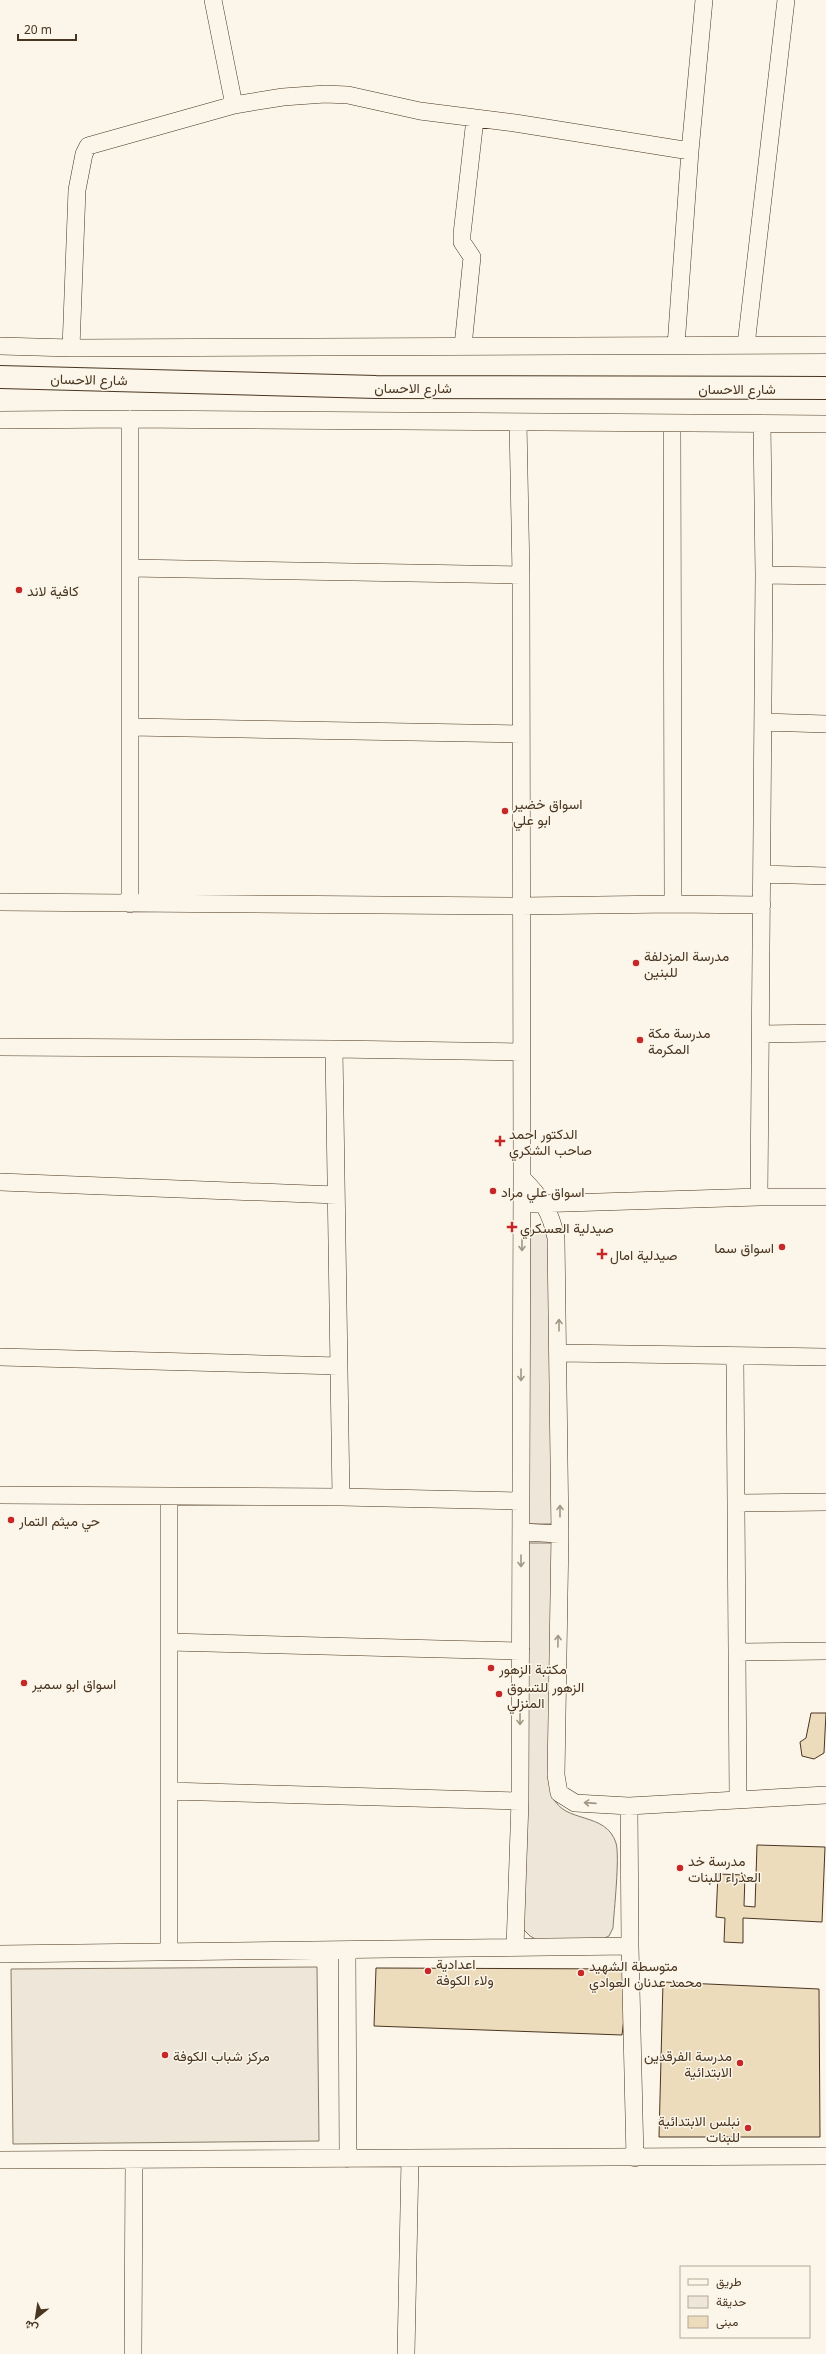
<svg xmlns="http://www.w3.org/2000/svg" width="826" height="2354" viewBox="0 0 826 2354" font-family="'Noto Sans',Vazirmatn,sans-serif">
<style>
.green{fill:#ede6d9;stroke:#887966}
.building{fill:#ecdcbc;stroke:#4a3520}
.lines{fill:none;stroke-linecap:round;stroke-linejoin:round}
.minor-casing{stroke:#4a3520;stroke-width:18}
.tertiary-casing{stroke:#4a3520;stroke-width:24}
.minor{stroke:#fbf6e9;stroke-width:17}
.tertiary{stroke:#fbf6e9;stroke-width:22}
.oneway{stroke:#a29684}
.poi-dot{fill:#c62828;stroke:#fbf6e9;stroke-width:1.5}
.labels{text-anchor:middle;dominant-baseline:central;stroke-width:3;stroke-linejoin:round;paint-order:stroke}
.street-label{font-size:14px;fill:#4a3520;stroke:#fbf6e9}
.poi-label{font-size:14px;fill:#4a3520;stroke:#fbf6e9;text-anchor:start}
</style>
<rect width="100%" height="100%" fill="#fbf6e9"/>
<!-- green -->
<path class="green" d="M526 1233H550L553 1524H528Z
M527 1543H554L553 1797C564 1824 606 1811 616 1843 620 1856 614 1911 613 1928L609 1936 600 1940H537L530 1936 523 1929Z
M317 1967 319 2141 13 2144 11 1969Z"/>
<!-- building -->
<path class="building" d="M811 1713H826L824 1753 814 1759 802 1756 800 1742 806 1738Z
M757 1845 825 1847 822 1922 743 1918V1943L724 1942 725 1918 716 1917 718 1874 745 1875 744 1906 755 1907Z
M376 1968 630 1969 622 2035 374 2026Z
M663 1982 819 1989 820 2137H659Z"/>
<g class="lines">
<!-- minor casing -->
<g class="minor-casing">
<path id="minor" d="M213 0 234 105
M746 345 786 0
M0 346 71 348 826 345
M463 346 472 257 462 242V234L475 119
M676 346 690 151 704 0
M71 348 77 190 84 154 88 146 234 105 283 97 325 94 348 95 420 111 515 123 690 151
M130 419V904
M0 420 130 419 826 424
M672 423 673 904
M130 568 521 575
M764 575 826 576
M763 722 826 724
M130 727 521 734
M762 874 826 876
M0 902 521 906 673 904 762 905
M762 1034 826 1033
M0 1047 334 1049
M522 1178C541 1197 551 1212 556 1238L560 1534 556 1775 559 1793 575 1803 629 1806 826 1795
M0 1182 336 1195
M759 1197 764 575 762 424
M534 1204 759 1197H826
M559 1353 826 1357
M735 1356 738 1799
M0 1357 339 1366
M0 1495 341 1497 520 1501
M169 1497V1952
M341 1497 334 1049 521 1052
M737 1503 826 1502
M521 1532 560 1534
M169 1642 521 1651
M737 1652 826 1651
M169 1791 520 1801
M630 1946 635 2158
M515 1947 520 1801 522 1178 521 575 518 422
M347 1950 348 2159
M0 1954 630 1946 629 1806
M0 2160 826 2156
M133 2354 134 2160
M406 2354 410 2159"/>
</g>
<!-- tertiary casing -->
<g class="tertiary-casing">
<path id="tertiary" d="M0 377 376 387 826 388"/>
</g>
<!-- minor -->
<use href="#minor" class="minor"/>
<!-- tertiary -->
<use href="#tertiary" class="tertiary"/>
</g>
<!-- one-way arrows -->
<defs><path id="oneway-shaft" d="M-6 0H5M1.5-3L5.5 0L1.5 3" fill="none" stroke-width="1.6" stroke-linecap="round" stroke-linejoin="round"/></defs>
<g class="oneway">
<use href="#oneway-shaft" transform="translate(522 1245) rotate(90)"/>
<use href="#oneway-shaft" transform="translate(559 1325) rotate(-90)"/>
<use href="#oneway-shaft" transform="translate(521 1375) rotate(90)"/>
<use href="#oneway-shaft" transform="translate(560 1511) rotate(-90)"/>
<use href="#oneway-shaft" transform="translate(521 1561) rotate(90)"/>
<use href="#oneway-shaft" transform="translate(558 1641) rotate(-89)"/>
<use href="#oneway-shaft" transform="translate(520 1719) rotate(90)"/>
<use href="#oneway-shaft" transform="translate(590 1803) rotate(-176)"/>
</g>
<!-- markers -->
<g class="poi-dot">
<circle cx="19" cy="590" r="4"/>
<circle cx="505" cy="811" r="4"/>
<circle cx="636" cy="963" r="4"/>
<circle cx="640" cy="1040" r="4"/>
<path d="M498 1135h4v4h4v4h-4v4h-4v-4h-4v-4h4z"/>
<circle cx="493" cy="1191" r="4"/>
<path d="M510 1221h4v4h4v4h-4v4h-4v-4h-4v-4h4z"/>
<circle cx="782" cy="1247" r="4"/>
<path d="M600 1248h4v4h4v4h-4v4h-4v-4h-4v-4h4z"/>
<circle cx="11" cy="1520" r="4"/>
<circle cx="491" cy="1668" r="4"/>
<circle cx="24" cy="1683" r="4"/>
<circle cx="499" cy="1694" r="4"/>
<circle cx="680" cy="1868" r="4"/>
<circle cx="428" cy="1971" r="4"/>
<circle cx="581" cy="1973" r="4"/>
<circle cx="165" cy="2055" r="4"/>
<circle cx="740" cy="2063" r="4"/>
<circle cx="748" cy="2128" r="4"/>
</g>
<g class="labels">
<!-- street labels -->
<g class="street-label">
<text transform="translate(89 379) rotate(1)">شارع الاحسان</text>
<text x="413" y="387">شارع الاحسان</text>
<text x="737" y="388">شارع الاحسان</text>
</g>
<!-- poi labels -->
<g class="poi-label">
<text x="27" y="590">كافية لاند</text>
<text x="513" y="803">اسواق خضير<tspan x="513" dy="16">ابو علي</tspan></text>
<text x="644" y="955">مدرسة المزدلفة<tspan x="644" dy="16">للبنين</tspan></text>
<text x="648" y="1032">مدرسة مكة<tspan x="648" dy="16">المكرمة</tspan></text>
<text x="509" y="1133">الدكتور احمد<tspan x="509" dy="16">صاحب الشكري</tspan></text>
<text x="501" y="1191">اسواق علي مراد</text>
<text x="520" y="1227">صيدلية العسكري</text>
<text x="774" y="1247" text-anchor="end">اسواق سما</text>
<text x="610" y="1254">صيدلية امال</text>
<text x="19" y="1520">حي ميثم التمار</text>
<text x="499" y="1668">مكتبة الزهور</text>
<text x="32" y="1683">اسواق ابو سمير</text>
<text x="507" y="1686">الزهور للتسوق<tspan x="507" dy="16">المنزلي</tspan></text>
<text x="688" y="1860">مدرسة خد<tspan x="688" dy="16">العذراء للبنات</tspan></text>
<text x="436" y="1963">اعدادية<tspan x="436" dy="16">ولاء الكوفة</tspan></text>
<text x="589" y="1965">متوسطة الشهيد<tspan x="589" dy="16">محمد عدنان العوادي</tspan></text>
<text x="173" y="2055">مركز شباب الكوفة</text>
<text x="732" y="2055" text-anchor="end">مدرسة الفرقدين<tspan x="732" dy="16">الابتدائية</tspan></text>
<text x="740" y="2120" text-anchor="end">نبلس الابتدائية<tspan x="740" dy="16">للبنات</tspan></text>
</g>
</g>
<!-- legend -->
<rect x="680" y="2266" width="130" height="72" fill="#fbf6e9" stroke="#b4a999"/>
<rect x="688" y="2279" width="20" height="6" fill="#fbf6e9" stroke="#b4a999"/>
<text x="716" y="2286" font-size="12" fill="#4a3520">طريق</text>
<rect x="688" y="2296" width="20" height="12" fill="#ede6d9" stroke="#b4a999"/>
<text x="716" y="2306" font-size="12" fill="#4a3520">حديقة</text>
<rect x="688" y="2316" width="20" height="12" fill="#ecdcbc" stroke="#b4a999"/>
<text x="716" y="2326" font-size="12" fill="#4a3520">مبنى</text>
<!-- north arrow -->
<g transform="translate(36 2318) rotate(210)" stroke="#fbf6e9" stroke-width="3" paint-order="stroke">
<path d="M0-3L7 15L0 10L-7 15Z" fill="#4a3520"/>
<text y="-6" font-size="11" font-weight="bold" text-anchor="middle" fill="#4a3520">ش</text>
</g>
<!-- scale -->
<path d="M18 34v6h58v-6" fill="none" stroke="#4a3520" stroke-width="2"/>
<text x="24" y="34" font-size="12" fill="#4a3520" stroke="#fbf6e9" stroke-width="3" paint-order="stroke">20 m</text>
</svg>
